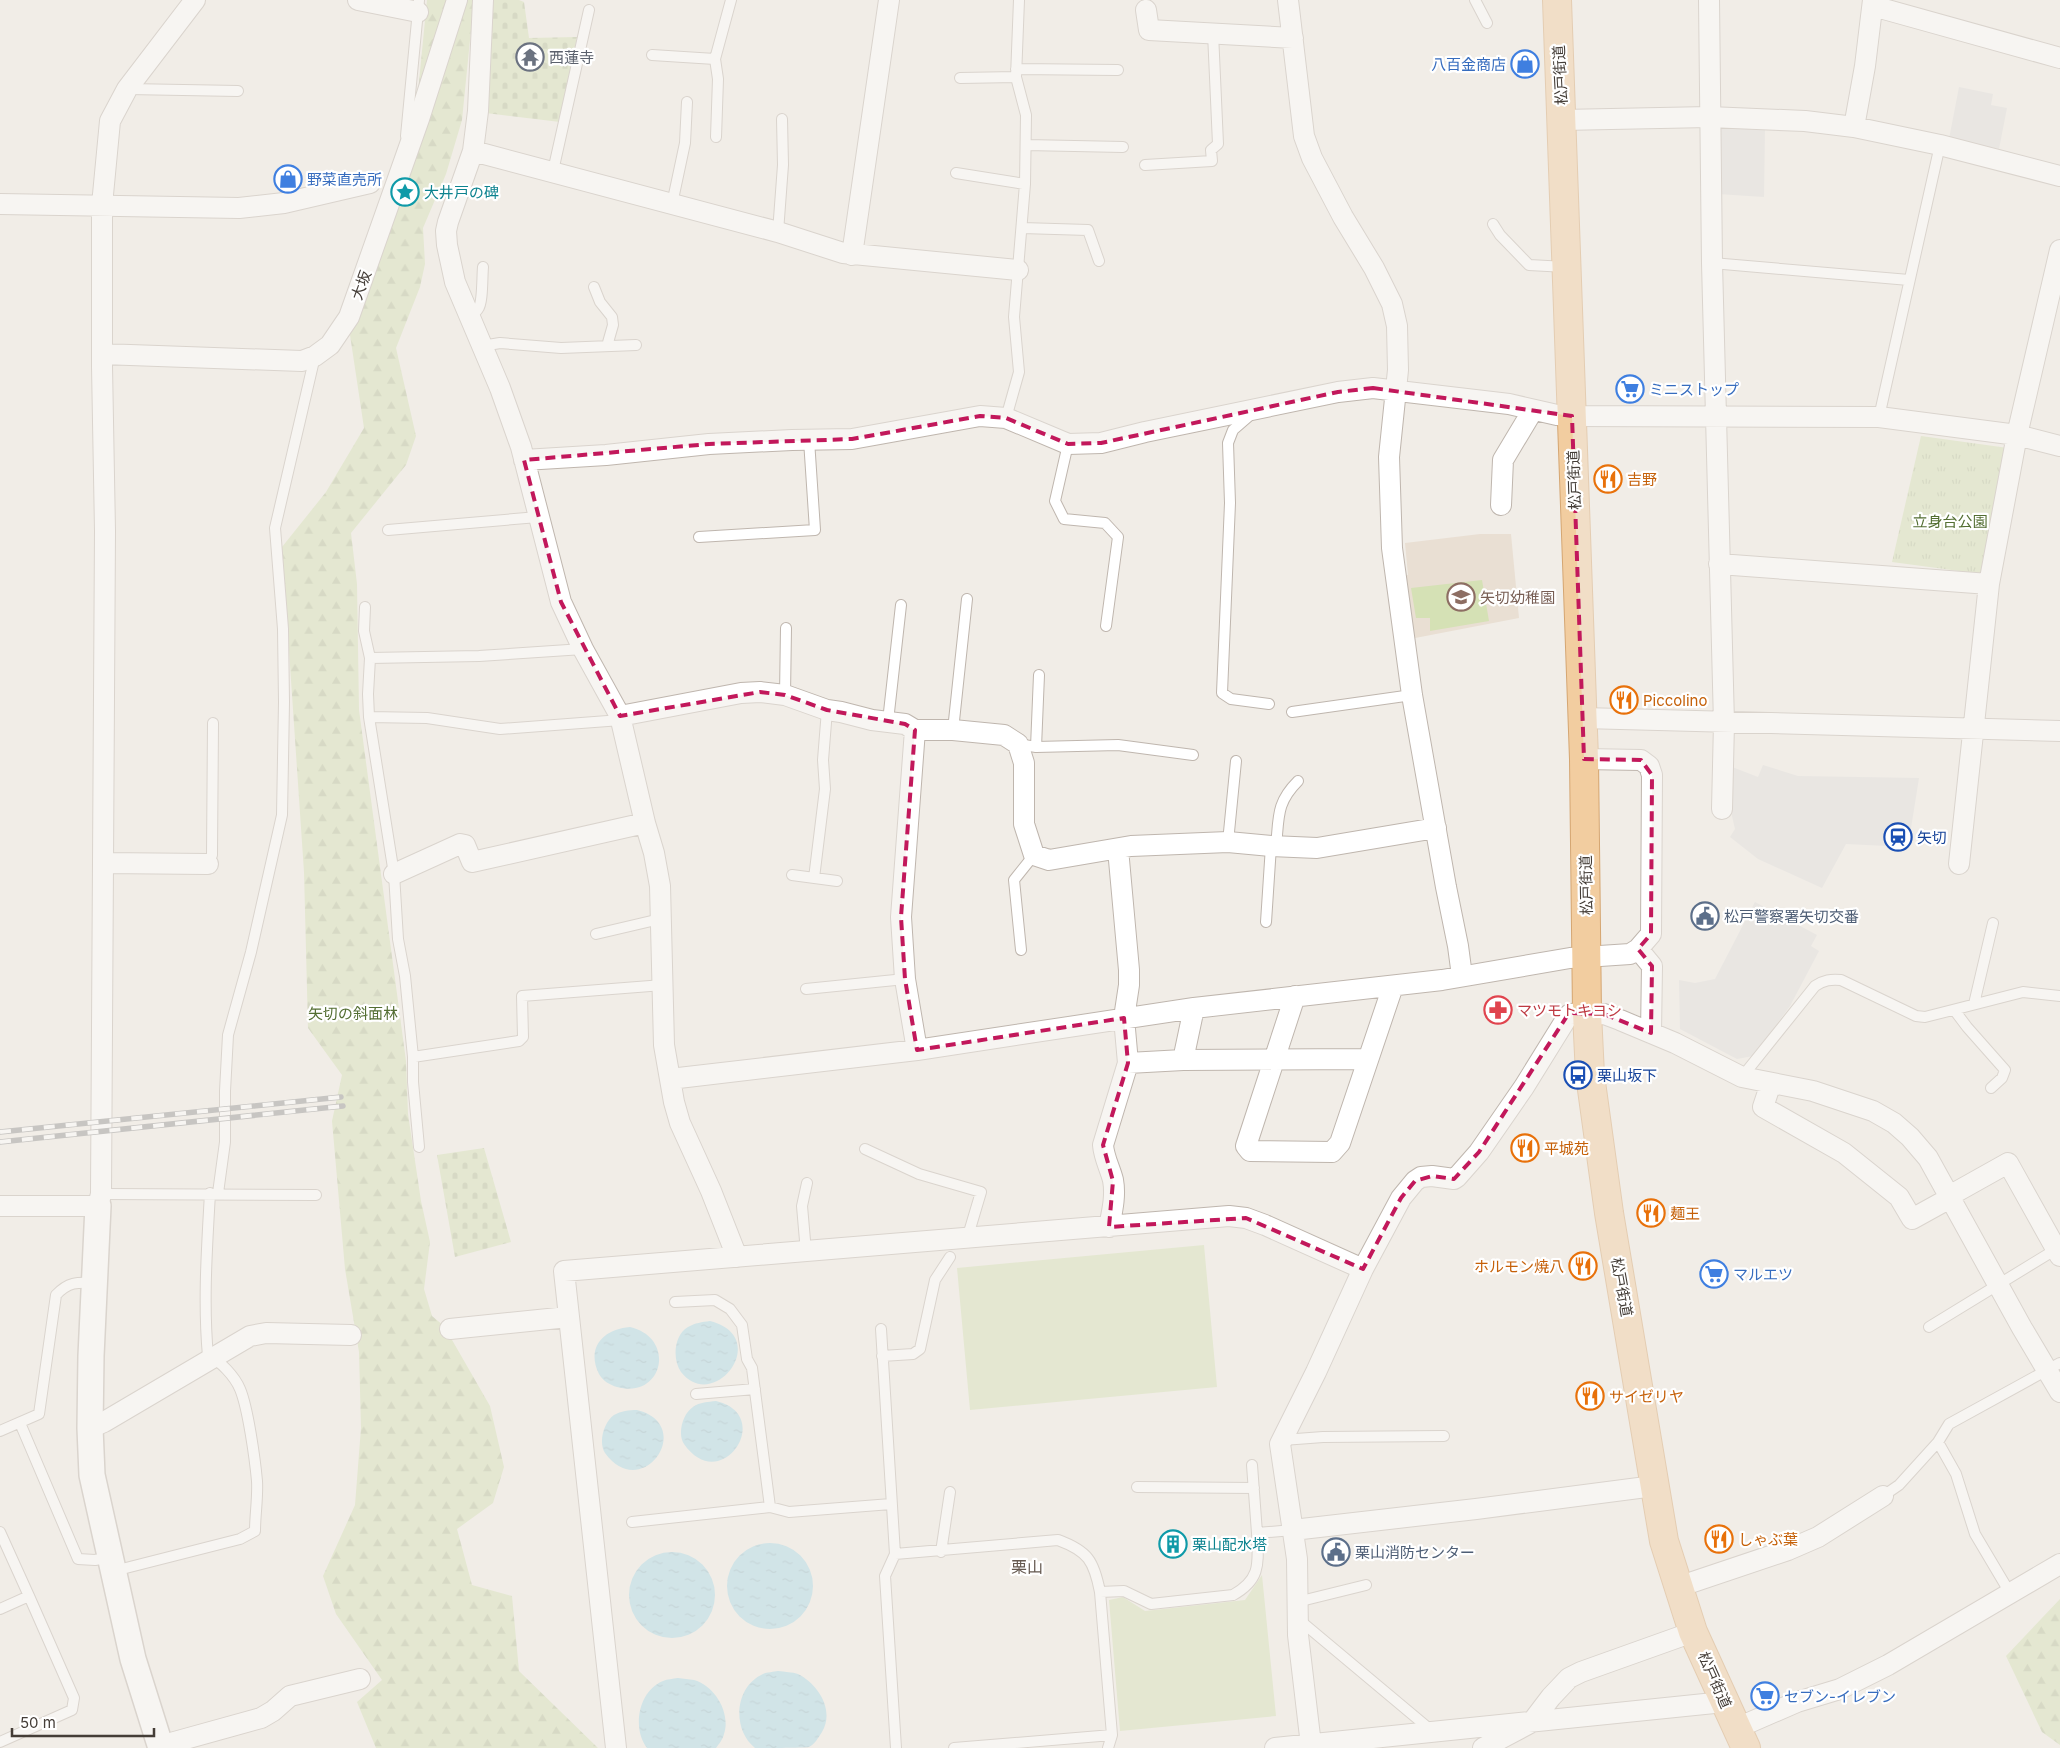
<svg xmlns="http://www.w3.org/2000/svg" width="2060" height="1748" viewBox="0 0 2060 1748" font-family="Inter,'Noto Sans JP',sans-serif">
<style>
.education{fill:#e9dfd3}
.grass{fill:#d5e1b5}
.forest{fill:url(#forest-firs)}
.cemetery{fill:url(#cemetery-stones)}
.park{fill:url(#park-tufts)}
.parking{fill:#e0dedc}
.water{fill:url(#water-ripples)}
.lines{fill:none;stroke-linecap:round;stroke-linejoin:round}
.service-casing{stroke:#bfb6ae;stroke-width:12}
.minor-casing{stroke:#bfb6ae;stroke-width:22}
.tertiary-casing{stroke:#bfb6ae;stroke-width:28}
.primary-casing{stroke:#d5a672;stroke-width:30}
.service{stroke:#fff;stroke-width:10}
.minor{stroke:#fff;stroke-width:20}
.tertiary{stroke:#fff;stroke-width:25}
.primary{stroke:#f2cda0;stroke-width:28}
.rail-casing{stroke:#959595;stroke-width:5.5}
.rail{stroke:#fff;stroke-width:4;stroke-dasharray:11;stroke-linecap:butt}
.marked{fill:none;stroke:#c2185b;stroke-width:4;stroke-dasharray:10 6;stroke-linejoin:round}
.labels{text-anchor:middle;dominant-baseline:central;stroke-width:4.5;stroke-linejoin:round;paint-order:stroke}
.worship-label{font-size:15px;fill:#5b616d;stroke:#fff;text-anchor:start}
.shop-label{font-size:15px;fill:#366cbe;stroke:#fff;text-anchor:start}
.street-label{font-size:15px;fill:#443d37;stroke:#fff}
.culture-label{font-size:15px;fill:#0d838f;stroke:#fff;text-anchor:start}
.food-label{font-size:15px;fill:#c56008;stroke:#fff;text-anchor:start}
.park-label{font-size:15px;fill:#536e32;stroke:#fff}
.education-label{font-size:15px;fill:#785e54;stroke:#fff;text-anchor:start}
.transit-label{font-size:15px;fill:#164399;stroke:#fff;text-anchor:start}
.service-label{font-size:15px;fill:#4e5e75;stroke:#fff;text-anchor:start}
.health-label{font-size:15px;fill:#be3a42;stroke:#fff;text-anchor:start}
.neighbourhood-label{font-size:16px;fill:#655950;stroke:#fff}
</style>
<defs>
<pattern id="forest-firs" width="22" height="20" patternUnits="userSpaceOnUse" patternTransform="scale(1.25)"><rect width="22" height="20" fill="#d5e1b5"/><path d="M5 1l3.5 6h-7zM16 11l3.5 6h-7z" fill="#b8c29c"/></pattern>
<pattern id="cemetery-stones" width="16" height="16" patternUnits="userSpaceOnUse" patternTransform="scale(1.25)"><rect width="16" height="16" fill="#d5e1b5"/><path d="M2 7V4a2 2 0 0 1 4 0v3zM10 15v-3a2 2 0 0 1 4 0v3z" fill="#b8c29c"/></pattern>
<pattern id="park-tufts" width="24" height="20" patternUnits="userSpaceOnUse" patternTransform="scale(1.25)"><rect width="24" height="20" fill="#d5e1b5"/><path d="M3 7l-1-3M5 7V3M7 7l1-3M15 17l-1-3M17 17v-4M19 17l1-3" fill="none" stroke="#b8c29c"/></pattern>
<pattern id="water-ripples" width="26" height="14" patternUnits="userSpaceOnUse" patternTransform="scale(1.25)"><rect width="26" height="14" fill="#abd9e7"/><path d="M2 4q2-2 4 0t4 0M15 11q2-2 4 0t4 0" fill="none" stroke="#94bbc7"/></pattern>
</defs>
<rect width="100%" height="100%" fill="#f1ede7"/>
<!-- education -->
<path class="education" d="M1480 534H1511L1519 618 1410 639 1402 576 1408 575 1405 543Z"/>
<!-- grass -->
<path class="grass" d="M1482 580 1489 621 1430 631V618H1416L1411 588Z
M1204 1245 1217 1387 970 1410 957 1268Z
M1262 1575 1276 1716 1120 1731 1109 1600 1123 1597 1145 1611 1245 1600Z"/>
<!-- forest -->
<path class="forest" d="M427 0H474L462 120 446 174 423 228 425 264 420 287 396 348 416 436 406 465 351 533 357 584 359 710 406 1061 408 1114 421 1201 430 1242 424 1289 432 1316 444 1326 490 1406 504 1467 493 1503 457 1529 472 1585 512 1596 519 1671 598 1748H376L357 1702 382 1680 336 1614 323 1576 355 1505 361 1428 359 1352 345 1269 332 1121 342 1075 308 1028 304 872 282 547 326 492 364 428 350 335 412 153Z
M2060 1599V1745L2042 1732 2006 1656Z"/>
<!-- cemetery -->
<path class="cemetery" d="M491 0H519L524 2 529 38 577 37 560 122 486 113Z
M484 1148 511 1242 455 1257 437 1155Z"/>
<!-- park -->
<path class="park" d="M1921 436 2008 448 1989 575 1892 562Z"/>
<!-- parking -->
<path class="parking" d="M1959 87 1993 94 1991 105 2007 108 1999 149 1949 139Z
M1718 126 1765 128 1764 197 1718 194Z
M1727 765 1758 777 1763 765 1798 776 1919 778 1908 847 1846 844 1822 888 1758 859 1730 837 1735 829 1728 799Z
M1755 902 1817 935 1811 946 1819 951 1790 1006 1753 1056 1737 1059 1680 1029 1679 980 1695 983 1715 979Z"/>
<!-- water -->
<path class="water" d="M710 1321C773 1337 714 1414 681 1372 672 1359 674 1335 688 1327 695 1323 702 1322 710 1321Z
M630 1327C677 1338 663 1400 617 1387 610 1385 603 1381 599 1374 586 1348 603 1329 630 1327Z
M716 1401C776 1415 721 1497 684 1444 677 1434 683 1413 693 1407 700 1402 708 1402 716 1401Z
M637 1410C697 1425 642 1504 605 1453 598 1442 604 1422 614 1415 621 1411 629 1410 637 1410Z
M727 1586a43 43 0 1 1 86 0a43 43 0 1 1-86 0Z
M629 1595a43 43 0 1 1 86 0a43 43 0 1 1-86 0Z
M778 1671C785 1672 792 1672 798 1674 818 1684 835 1710 822 1732 818 1738 815 1744 809 1747 803 1748 765 1748 755 1748 732 1730 734 1687 763 1674 767 1672 774 1672 778 1671Z
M678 1678C683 1679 689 1679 694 1680 715 1686 731 1713 724 1734 723 1739 719 1744 716 1748H647C632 1729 638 1691 663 1681 667 1679 673 1679 678 1678Z"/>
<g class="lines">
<!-- service casing -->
<g class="service-casing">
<path id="service" d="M1475 0 1487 23
M652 55 715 59
M1016 69 1118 70
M960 78 1016 77
M128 89 238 91
M406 136 419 0
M716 137 718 79 715 59 731 0
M1026 145 1123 147
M1145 165 1212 161 1211 150 1218 144 1213 33
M553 171 589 10
M956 173 1025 184
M672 204 685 143 687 102
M1493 224 1500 235 1529 265 1566 267
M1022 228 1088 230 1099 261
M778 232 783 165 782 119
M1712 263 1909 280
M594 287 600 302 612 317 613 325 607 346
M469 318C472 315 476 312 478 309 483 303 482 277 483 267
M482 346 500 343 561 348 636 345
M1250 411 1248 417 1233 430 1228 443 1230 503 1222 693 1231 699 1269 704
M1879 417 1940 145
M1006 418 1019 372 1014 317 1025 184 1026 115 1016 77 1019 0
M1068 444 1055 501 1064 519 1105 523 1118 537 1106 626
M388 530 538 517
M699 537 815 530 809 440
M365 607 364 631 370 658 368 694 369 717 394 874 398 939 405 976 413 1057V1082L419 1147
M370 658 479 656 583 649
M785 695 786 628
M1292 712 1412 695
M369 717 427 718 500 729 621 720
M888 721 901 605
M953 730 967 599
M1018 744 1036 747 1118 745 1193 755
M1036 747 1039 675
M1228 842 1236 761
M1276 847C1279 817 1276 803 1298 781
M208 864 212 855 213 723
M792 875 837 881
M814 878 825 789 823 760 827 710
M1266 922 1271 846
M596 934 660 919
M1021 950 1014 880 1034 855
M806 989 905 979
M1974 1004 1993 923
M1955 1011 1967 1027 2005 1070 2002 1078 1991 1088
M413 1057 519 1041 523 1037 522 996 663 985
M1742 1077 1815 986C1824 980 1831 979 1841 980L1916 1016 1925 1017 2023 992 2060 996
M865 1149 919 1174 981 1192 967 1239
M218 1193 225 1142V1091L228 1035 251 952 282 815 284 702 283 629 275 528 315 356
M101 1194 316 1195
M806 1252 802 1206 807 1183
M675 1302 715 1300 730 1309 742 1325 747 1359 752 1368 770 1507
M1929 1327 2058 1248
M881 1329 895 1554 885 1576 896 1748
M882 1356 913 1354 920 1349 935 1280 950 1257
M696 1394 755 1389
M20 1423 78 1559 95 1560 111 1557
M0 1431 39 1414 56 1295C68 1282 77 1282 94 1283
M1283 1440 1323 1437 1444 1436
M1938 1442 1956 1474 1975 1534 2010 1593
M1252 1465 1257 1533 1293 1530
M1137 1487 1254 1488
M1883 1496 1899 1485 1938 1442 1949 1424 2060 1363
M632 1522 770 1507 789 1512 891 1504
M0 1532 29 1596 0 1609
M941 1552 950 1492
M895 1554 1058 1540C1088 1551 1094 1561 1100 1592L1112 1735 1108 1748
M114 1571 240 1539 255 1531C255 1515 258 1497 257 1481 255 1459 248 1408 240 1389 235 1377 220 1360 208 1356 203 1302 207 1247 210 1193
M1100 1592 1124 1591 1151 1604 1233 1595C1262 1579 1258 1562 1257 1533
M1297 1602 1366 1585
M1297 1618 1432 1731
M0 1742 72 1710 74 1698 29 1596
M954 1748 1112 1735"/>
</g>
<!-- minor casing -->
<g class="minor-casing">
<path id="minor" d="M358 0 418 12
M483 0 478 111 473 151 448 222 446 231 447 245 455 282 500 388 521 447 561 602 583 649 620 716 645 823 654 853 660 886 664 1045 674 1102 680 1123 711 1191 737 1257
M1288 0 1304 136 1312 158 1343 217 1374 268 1392 304 1397 326 1398 370 1389 457 1392 548 1412 695 1446 887 1458 946 1462 976
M1709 0 1712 263 1724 723 1722 809
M1873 6 2060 58
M1146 10 1149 30 1293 38
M1562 120 1709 117 1805 121 1854 127 1940 145 2060 176
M1854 127 1865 66 1873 0
M473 151 778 232 843 253 1018 270
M0 204 239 208 284 203 370 183
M852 255 889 0
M102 354 302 361 315 356 330 345 349 317 419 119 457 0
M524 460 606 455 709 444 792 440 852 439 980 416 1006 418 1068 444 1101 443 1145 432 1338 392 1373 388 1509 404 1557 415 1572 416 1879 417 2017 435 2060 446
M1501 505 1503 460 1533 410
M1719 564 1989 584
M620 716 741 693 760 692 785 695 827 710 841 712 872 720 905 724 915 730H953L1004 735 1018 744 1024 763V824L1034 855 1049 860 1131 846 1228 842 1271 846 1317 848 1436 828
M1583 718 2060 731
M915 730 901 917 905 979 917 1050
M103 863 208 864
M1959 864 1989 584 2017 435 2060 250
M394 874 460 844 465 845 472 862 645 823
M1638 949 1652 966 1651 1033
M1295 996 1246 1146 1250 1151 1332 1152 1340 1143 1393 986
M1587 1015 1604 1014 1620 1020 1675 1043 1742 1077 1813 1091 1873 1111 1894 1123 1910 1137 1928 1158 2022 1328 2060 1392
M1183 1060 1194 1008
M1128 1063 1183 1060 1368 1059
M670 1079 917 1050 1194 1008 1442 980 1570 958 1630 954 1638 949 1651 934 1652 775 1649 766 1641 760 1584 759
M1771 1083 1763 1107 1844 1153 1899 1197 1912 1219 1950 1198
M1949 1196 2008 1163 2060 1256
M0 1206H98L101 1194 105 531 102 366V205L110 121 127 89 195 0
M1109 1227C1112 1212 1116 1196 1113 1180 1110 1168 1104 1158 1103 1145L1128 1063 1124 1018 1129 985V970L1118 849
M450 1329 568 1317
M90 1428 104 1422 250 1336 266 1333 351 1335
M1293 1530 1476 1509 1654 1486
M1678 1587 1788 1550 1818 1537 1883 1496
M1737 1728 1797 1702 1840 1689 1888 1665 2060 1564
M1311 1745 1298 1635 1297 1559 1280 1444 1316 1372 1363 1269 1401 1198 1415 1181 1421 1177 1432 1176 1454 1179 1457 1177 1479 1152 1524 1087 1568 1016 1570 1014 1587 1013
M160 1746 261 1718 273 1711 290 1696 360 1679
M616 1748 564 1271 1229 1216 1246 1218 1265 1225 1363 1269
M1275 1748 1724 1702
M1483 1748 1532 1722 1551 1697 1569 1678 1581 1672 1693 1632"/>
</g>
<!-- tertiary casing -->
<g class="tertiary-casing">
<path id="tertiary" d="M98 1206 91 1356 90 1428 92 1475 133 1659 161 1748"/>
</g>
<!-- primary casing -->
<g class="primary-casing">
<path id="primary" d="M1557 0 1584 759 1587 1013 1590 1075 1609 1213 1664 1541 1693 1632 1746 1748"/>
</g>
<!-- service -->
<use href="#service" class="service"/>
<!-- minor -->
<use href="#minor" class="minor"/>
<!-- tertiary -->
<use href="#tertiary" class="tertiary"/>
<!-- primary -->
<use href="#primary" class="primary"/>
<!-- rail casing -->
<g class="rail-casing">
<path id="rail" d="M0 1132 341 1097
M0 1142 343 1106"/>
</g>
<!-- rail -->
<use href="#rail" class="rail"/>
</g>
<!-- marked area -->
<path d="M0 0H2060V1748H0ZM1373 388 1572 416 1584 759 1641 760 1652 775 1651 934 1638 949 1652 966 1651 1033 1604 1014 1569 1013 1479 1152 1454 1179 1432 1176 1415 1181 1401 1198 1363 1269 1246 1218 1109 1227 1113 1181 1103 1145 1128 1063 1124 1018 917 1050 905 979 901 917 915 730 905 724 827 710 785 695 760 692 620 716 561 602 524 460 709 444 852 439 980 416 1006 418 1068 444 1101 443 1338 392Z" fill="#f1ede7" fill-opacity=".55" fill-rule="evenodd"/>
<path class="marked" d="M1373 388 1572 416 1584 759 1641 760 1652 775 1651 934 1638 949 1652 966 1651 1033 1604 1014 1569 1013 1479 1152 1454 1179 1432 1176 1415 1181 1401 1198 1363 1269 1246 1218 1109 1227 1113 1181 1103 1145 1128 1063 1124 1018 917 1050 905 979 901 917 915 730 905 724 827 710 785 695 760 692 620 716 561 602 524 460 709 444 852 439 980 416 1006 418 1068 444 1101 443 1338 392Z"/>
<!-- icons -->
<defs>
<g id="temple-ring" transform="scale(1.4375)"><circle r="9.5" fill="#fff" stroke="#6b7280" stroke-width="1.5"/><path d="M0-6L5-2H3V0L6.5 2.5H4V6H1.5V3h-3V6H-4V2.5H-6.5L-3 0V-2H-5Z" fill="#6b7280"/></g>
<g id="shop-ring" transform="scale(1.4375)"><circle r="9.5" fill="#fff" stroke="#3f7fe0" stroke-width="1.5"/><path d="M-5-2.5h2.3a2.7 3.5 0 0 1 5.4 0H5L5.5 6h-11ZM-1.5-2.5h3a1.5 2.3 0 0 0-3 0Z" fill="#3f7fe0"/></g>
<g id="sight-ring" transform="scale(1.4375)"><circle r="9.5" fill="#fff" stroke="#0f9aa8" stroke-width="1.5"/><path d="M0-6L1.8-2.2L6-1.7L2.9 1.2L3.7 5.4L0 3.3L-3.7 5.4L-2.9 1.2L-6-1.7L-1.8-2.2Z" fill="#0f9aa8"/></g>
<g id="supermarket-ring" transform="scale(1.4375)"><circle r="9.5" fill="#fff" stroke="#3f7fe0" stroke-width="1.5"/><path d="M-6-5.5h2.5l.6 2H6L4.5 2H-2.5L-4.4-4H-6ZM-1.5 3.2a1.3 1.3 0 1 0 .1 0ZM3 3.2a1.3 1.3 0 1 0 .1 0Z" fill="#3f7fe0"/></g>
<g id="restaurant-ring" transform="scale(1.4375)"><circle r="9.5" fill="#fff" stroke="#e8710a" stroke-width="1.5"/><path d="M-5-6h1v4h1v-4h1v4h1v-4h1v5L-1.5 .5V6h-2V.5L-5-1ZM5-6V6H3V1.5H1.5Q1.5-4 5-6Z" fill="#e8710a"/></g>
<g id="school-ring" transform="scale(1.4375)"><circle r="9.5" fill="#fff" stroke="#8d6e63" stroke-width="1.5"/><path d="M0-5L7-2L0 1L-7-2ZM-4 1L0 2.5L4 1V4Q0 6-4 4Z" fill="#8d6e63"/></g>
<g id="station-ring" transform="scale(1.4375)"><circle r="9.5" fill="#fff" stroke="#1a4fb4" stroke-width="1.5"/><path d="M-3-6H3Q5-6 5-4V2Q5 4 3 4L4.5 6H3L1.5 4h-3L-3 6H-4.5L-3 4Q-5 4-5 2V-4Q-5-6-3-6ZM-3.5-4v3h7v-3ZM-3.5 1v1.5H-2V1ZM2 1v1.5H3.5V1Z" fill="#1a4fb4"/></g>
<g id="civic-ring" transform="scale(1.4375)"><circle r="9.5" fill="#fff" stroke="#5c6f8a" stroke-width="1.5"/><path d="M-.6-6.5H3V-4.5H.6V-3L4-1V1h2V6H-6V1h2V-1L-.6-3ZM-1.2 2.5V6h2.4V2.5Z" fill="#5c6f8a"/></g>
<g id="pharmacy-ring" transform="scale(1.4375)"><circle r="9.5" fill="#fff" stroke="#e0444e" stroke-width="1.5"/><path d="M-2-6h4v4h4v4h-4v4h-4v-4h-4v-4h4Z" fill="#e0444e"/></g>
<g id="bus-ring" transform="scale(1.4375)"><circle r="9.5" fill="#fff" stroke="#1a4fb4" stroke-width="1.5"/><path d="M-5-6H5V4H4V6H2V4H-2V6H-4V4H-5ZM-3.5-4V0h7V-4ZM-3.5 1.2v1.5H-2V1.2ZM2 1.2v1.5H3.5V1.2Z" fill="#1a4fb4"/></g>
<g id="building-ring" transform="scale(1.4375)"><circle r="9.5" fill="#fff" stroke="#0f9aa8" stroke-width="1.5"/><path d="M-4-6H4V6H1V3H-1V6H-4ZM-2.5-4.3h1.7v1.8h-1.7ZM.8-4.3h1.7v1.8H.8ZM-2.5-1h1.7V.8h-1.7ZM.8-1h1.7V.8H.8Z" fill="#0f9aa8"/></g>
</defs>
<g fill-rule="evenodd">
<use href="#temple-ring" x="530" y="57"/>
<use href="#shop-ring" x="1525" y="64"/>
<use href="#shop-ring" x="288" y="179"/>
<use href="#sight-ring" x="405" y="192"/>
<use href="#supermarket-ring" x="1630" y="389"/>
<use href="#restaurant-ring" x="1608" y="479"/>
<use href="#school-ring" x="1461" y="597"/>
<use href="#restaurant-ring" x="1624" y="700"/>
<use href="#station-ring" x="1898" y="837"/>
<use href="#civic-ring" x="1705" y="916"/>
<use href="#pharmacy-ring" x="1498" y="1010"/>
<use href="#bus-ring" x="1578" y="1075"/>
<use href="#restaurant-ring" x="1525" y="1148"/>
<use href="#restaurant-ring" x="1651" y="1213"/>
<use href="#restaurant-ring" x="1583" y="1266"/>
<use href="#supermarket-ring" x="1714" y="1274"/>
<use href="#restaurant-ring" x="1590" y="1396"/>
<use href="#restaurant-ring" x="1719" y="1539"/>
<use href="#building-ring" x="1173" y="1544"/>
<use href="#civic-ring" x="1336" y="1552"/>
<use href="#supermarket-ring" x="1765" y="1696"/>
</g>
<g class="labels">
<!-- worship labels -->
<g class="worship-label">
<text x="549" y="57">西蓮寺</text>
</g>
<!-- shop labels -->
<g class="shop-label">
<text x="1506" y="64" text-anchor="end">八百金商店</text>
<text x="307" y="179">野菜直売所</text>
<text x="1649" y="389">ミニストップ</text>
<text x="1733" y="1274">マルエツ</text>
<text x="1784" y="1696">セブン-イレブン</text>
</g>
<!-- street labels -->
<g class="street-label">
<text transform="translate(1560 75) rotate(-93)">松戸街道</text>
<text transform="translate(361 285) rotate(-70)">大坂</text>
<text transform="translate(1574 480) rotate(-92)">松戸街道</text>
<text transform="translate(1586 885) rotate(-91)">松戸街道</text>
<text transform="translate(1622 1287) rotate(80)">松戸街道</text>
<text transform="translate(1715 1680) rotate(66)">松戸街道</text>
</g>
<!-- culture labels -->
<g class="culture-label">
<text x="424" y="192">大井戸の碑</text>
<text x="1192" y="1544">栗山配水塔</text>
</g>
<!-- food labels -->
<g class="food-label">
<text x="1627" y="479">吉野</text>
<text x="1643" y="700">Piccolino</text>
<text x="1544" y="1148">平城苑</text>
<text x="1670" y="1213">麺王</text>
<text x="1564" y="1266" text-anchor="end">ホルモン焼八</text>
<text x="1609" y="1396">サイゼリヤ</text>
<text x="1738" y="1539">しゃぶ葉</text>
</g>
<!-- park labels -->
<g class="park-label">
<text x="1950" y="521">立身台公園</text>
<text x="353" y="1013">矢切の斜面林</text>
</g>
<!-- education labels -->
<g class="education-label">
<text x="1480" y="597">矢切幼稚園</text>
</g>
<!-- transit labels -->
<g class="transit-label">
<text x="1917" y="837">矢切</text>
<text x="1597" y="1075">栗山坂下</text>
</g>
<!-- service labels -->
<g class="service-label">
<text x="1724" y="916">松戸警察署矢切交番</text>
<text x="1355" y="1552">栗山消防センター</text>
</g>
<!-- health labels -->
<g class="health-label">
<text x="1517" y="1010">マツモトキヨシ</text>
</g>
<!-- neighbourhood labels -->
<g class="neighbourhood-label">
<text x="1027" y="1567">栗山</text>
</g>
</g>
<!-- scale -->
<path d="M12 1728v8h142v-8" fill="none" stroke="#443d37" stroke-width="2.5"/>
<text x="20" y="1728" font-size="15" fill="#443d37" stroke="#ffffff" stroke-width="4" paint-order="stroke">50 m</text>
</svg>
